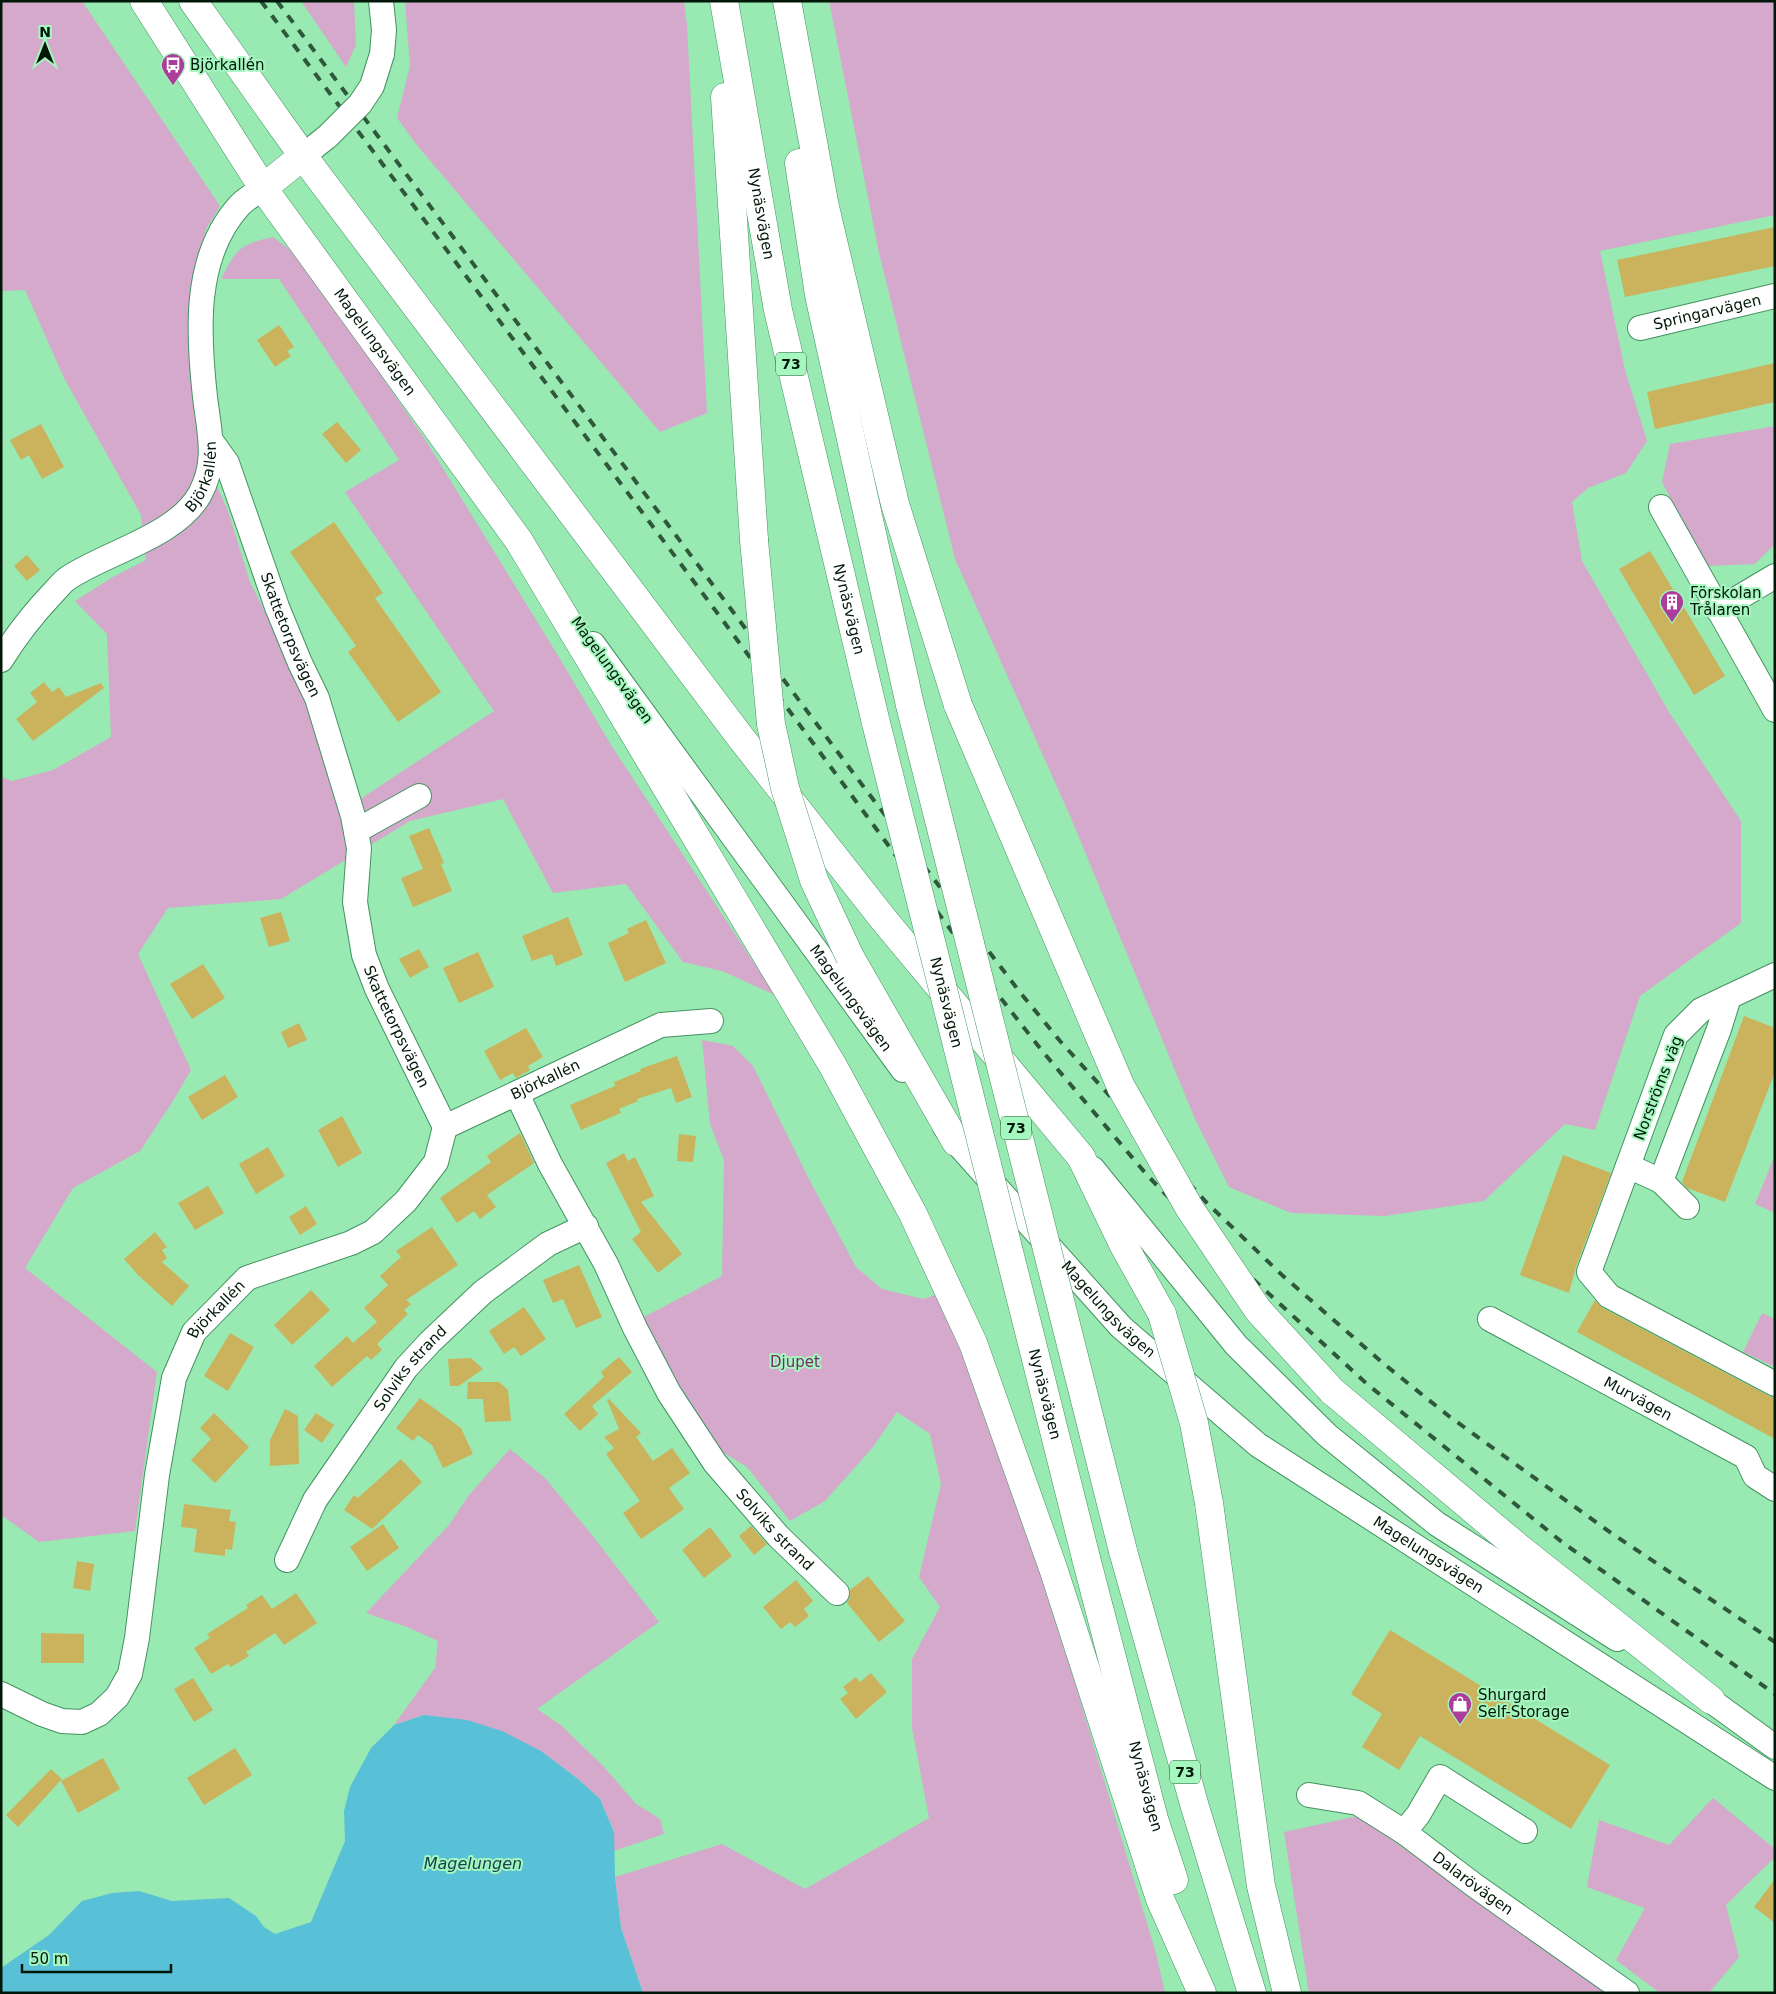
<svg xmlns="http://www.w3.org/2000/svg" width="1776" height="1994" viewBox="0 0 1776 1994" font-family="'DejaVu Sans',sans-serif">
<style>
.green{fill:#d5a9cb}
.water{fill:#58c0d7}
.building{fill:#cbb35d}
.lines{fill:none;stroke-linecap:round;stroke-linejoin:round}
.minor-casing{stroke:#439362;stroke-width:26}
.major-casing{stroke:#439362;stroke-width:29}
.highway-casing{stroke:#439362;stroke-width:29}
.minor{stroke:#fff;stroke-width:24}
.major{stroke:#fff;stroke-width:28}
.highway{stroke:#fff;stroke-width:28}
.rail{stroke:#2f573c;stroke-width:4;stroke-dasharray:9 9;stroke-linecap:butt}
.minor-bridge-casing{stroke:#439362;stroke-width:26;stroke-linecap:butt}
.highway-bridge-casing{stroke:#439362;stroke-width:29;stroke-linecap:butt}
.minor-bridge{stroke:#fff;stroke-width:24}
.highway-bridge{stroke:#fff;stroke-width:28}
.labels{text-anchor:middle;dominant-baseline:central;stroke-width:4;stroke-linejoin:round;paint-order:stroke}
.shield{fill:#a5f6bf;stroke:#325b40;stroke-width:1}
.shield-label{font-size:14px;font-weight:bold;fill:#011809}
.poi-label{font-size:15px;fill:#011809;stroke:#a5f6bf;text-anchor:start}
.street-label{font-size:15px;fill:#011809;stroke:#a5f6bf}
.park-label{font-size:15px;fill:#742a69;stroke:#a5f6bf}
.water-label{font-size:16px;font-style:italic;fill:#14434d;stroke:#a5f6bf}
</style>
<rect width="100%" height="100%" fill="#98e9b2"/>
<!-- green -->
<path class="green" d="M1 1H82L220 206 206 229 197 261 188 325 193 395 199 446 228 511 250 582 308 699 339 813 494 711 345 492 399 460 279 279H221C237 248 239 245 273 237L302 259 428 444 557 654 611 745 775 995 722 971 683 962 626 884 553 893 503 799 410 821 281 899 168 908 138 954 191 1070 173 1101 140 1151 73 1188 25 1268 157 1372 135 1531 39 1542 1 1515V777L12 781 53 770 111 737 107 634 75 601 113 577 146 560 141 515 64 378 25 290 1 291Z
M301 1H354L356 45 346 67Z
M405 1H684L687 25 707 413 660 432 416 144 397 118 410 66Z
M829 1H1775V215L1600 251 1625 370 1647 441 1626 473 1588 488 1572 502 1582 561 1669 712 1741 821V923L1640 996 1595 1130 1565 1124 1484 1201 1385 1216 1291 1213 1229 1187 1195 1119 1071 818 955 559 879 253Z
M1775 426V544L1755 564 1706 566 1662 482 1670 444Z
M702 1040 733 1046 753 1066 810 1181 856 1267 882 1289 923 1299 936 1295 972 1373 1017 1490 1156 1953 1165 1993H643L621 1928 615 1877 722 1844 805 1889 929 1818 912 1728V1659L940 1607 919 1577 941 1484 930 1434 897 1412 873 1447 825 1501 790 1521 747 1467 719 1450 676 1387 640 1319 722 1276 724 1160 710 1124Z
M1775 1155V1213L1755 1204Z
M1762 1313 1775 1319V1367L1743 1352Z
M510 1449 545 1478 592 1535 659 1622 537 1709 562 1726 605 1768 636 1804 660 1819 664 1834 614 1851V1831L600 1799 578 1779 541 1751 424 1715 394 1725 435 1668 438 1641 407 1627 366 1613 449 1525 469 1495Z
M1713 1798 1775 1849V1857L1726 1905 1739 1957 1709 1993H1660L1616 1960 1645 1908 1587 1887 1599 1820 1669 1845Z
M1358 1816 1610 1993H1309L1284 1832Z"/>
<!-- water -->
<path class="water" d="M424 1715 467 1720 502 1731 541 1751 578 1779 600 1799 614 1832 615 1877 621 1928 643 1993H1V1968L49 1935 82 1901 112 1893 139 1891 172 1901 229 1898 256 1916 264 1927 275 1934 311 1922 345 1841 344 1811 350 1787 371 1748 394 1725Z"/>
<!-- building -->
<path class="building" d="M1775 227V266L1625 297 1617 260Z
M279 325 294 347 287 351 291 356 275 367 257 340Z
M1775 363V402L1655 429 1647 392Z
M337 422 361 450 346 463 322 434Z
M41 424 64 467 42 479 29 455 21 460 10 440Z
M334 522 383 593 375 598 441 692 398 722 348 652 356 646 290 552Z
M1650 551 1725 676 1694 695 1619 569Z
M27 555 40 570 27 581 14 566Z
M44 682 52 692 59 687 66 697 101 683 104 688 33 741 16 719 37 702 30 693Z
M429 828 444 863 441 864 452 891 413 907 401 878 423 869 409 836Z
M281 912 290 941 269 947 260 918Z
M568 917 583 955 556 966 552 954 532 961 522 936Z
M646 920 666 963 625 982 608 943 629 933 627 929Z
M419 949 429 967 410 978 399 959Z
M478 952 494 987 459 1003 443 968Z
M203 964 225 998 192 1019 170 984Z
M1744 1016 1775 1028V1072L1725 1202 1687 1188 1682 1182Z
M299 1023 307 1040 288 1048 281 1032Z
M526 1028 543 1057 528 1066 530 1070 516 1078 513 1073 500 1080 484 1051Z
M677 1056 692 1097 676 1103 671 1088 637 1099 638 1101 619 1109 621 1113 581 1130 570 1105 615 1086 614 1082 641 1071 640 1069Z
M225 1075 238 1097 202 1120 188 1097Z
M342 1116 362 1153 338 1167 318 1130Z
M520 1133 534 1163 487 1195 496 1207 480 1219 474 1211 457 1223 440 1198 491 1162 487 1156Z
M679 1134 696 1136 693 1162 677 1161Z
M268 1147 285 1176 256 1194 239 1164Z
M624 1153 628 1161 635 1157 654 1196 641 1202 682 1254 658 1273 632 1239 641 1232 606 1163Z
M1563 1155 1611 1173 1576 1267 1569 1293 1520 1275Z
M208 1186 224 1213 195 1230 178 1203Z
M306 1206 317 1224 300 1235 289 1217Z
M432 1227 458 1265 406 1300 411 1304 404 1310 408 1314 377 1344 382 1350 371 1360 367 1356 332 1387 314 1366 347 1336 353 1343 377 1322 364 1308 388 1285 380 1276 401 1257 396 1251Z
M155 1232 167 1247 162 1250 167 1258 162 1262 189 1286 172 1306 138 1275 124 1259Z
M579 1265 602 1317 576 1328 563 1299 553 1303 543 1280Z
M311 1290 330 1310 292 1345 274 1325Z
M1595 1300 1603 1308 1769 1396 1775 1398V1439L1577 1332Z
M524 1307 546 1339 521 1356 514 1347 504 1354 489 1331Z
M230 1333 254 1347 228 1391 204 1376Z
M619 1357 632 1372 592 1406 598 1414 580 1431 564 1414 604 1377 601 1372Z
M471 1358 483 1369 459 1386H450L448 1359Z
M468 1382H499L508 1390 511 1421 485 1422 483 1399H467Z
M420 1398 461 1428 473 1454 443 1468 432 1445 418 1435 413 1441 396 1428Z
M609 1399 641 1433 636 1437 653 1461 672 1448 690 1473 669 1488 684 1509 641 1539 623 1513 640 1501 606 1454 614 1448 604 1437 619 1429 607 1400Z
M285 1409 298 1416 299 1464 270 1466V1440Z
M214 1413 249 1447 215 1483 191 1460 211 1439 200 1428Z
M316 1413 334 1425 322 1443 304 1430Z
M401 1459 422 1482 372 1529 344 1510 354 1495 358 1498Z
M184 1504 231 1510 229 1521 236 1522 232 1550 225 1549V1556L194 1552 197 1529 181 1527Z
M383 1524 399 1548 367 1571 350 1547Z
M751 1526 767 1544 754 1555 739 1536Z
M710 1527 732 1556 704 1578 682 1550Z
M77 1561 94 1564 90 1591 73 1588Z
M868 1576 905 1621 879 1642 847 1603 850 1597V1590Z
M796 1580 813 1601 804 1609 809 1616 795 1627 790 1622 781 1629 763 1607Z
M296 1593 317 1623 284 1645 275 1633 246 1652 249 1656 231 1667 228 1664 211 1674 194 1648 210 1638 207 1634 248 1608 246 1605 262 1595 272 1609Z
M1390 1630 1610 1765 1571 1829 1420 1736 1399 1770 1362 1747 1382 1714 1351 1694Z
M41 1633 84 1634V1663H41Z
M871 1673 887 1692 856 1719 840 1699 848 1693 843 1687 856 1677 860 1682Z
M193 1678 213 1710 194 1722 174 1689Z
M235 1748 252 1775 204 1805 187 1778Z
M103 1758 120 1789 78 1813 61 1781Z
M51 1769 62 1779 18 1827 6 1815Z
M1775 1879V1923L1754 1907Z"/>
<g class="lines">
<!-- minor casing -->
<g class="minor-casing">
<g id="minor">
<path d="M381 1 384 30 382 54"/>
<path d="M303 156 328 136"/>
<path id="s1" d="M1640 328 1775 296"/>
<path id="s2" d="M212 442 227 463 277 607 300 663 317 698 353 816 359 848 355 902 364 955 377 989 445 1127"/>
<path d="M1661 507 1775 710"/>
<path d="M1718 610 1775 576"/>
<path id="s3" d="M593 644 903 1070"/>
<path id="s4" d="M1 660C16 636 33 614 52 594 57 589 62 582 68 578 107 552 177 536 200 494 218 461 209 431 205 397 198 334 193 257 239 206 245 199 255 194 263 188"/>
<path d="M356 831 419 796"/>
<path d="M1775 975 1701 1010 1676 1035 1589 1272 1609 1296 1775 1384"/>
<path id="s5" d="M517 1094 550 1164 606 1264 635 1328 669 1393 715 1463 778 1536 837 1593"/>
<path id="s6" d="M445 1127 661 1025 711 1021"/>
<path id="s7" d="M945 1127 956 1142 1121 1327 1258 1445 1775 1778"/>
<path d="M1628 1166 1661 1181 1687 1207"/>
<path d="M1093 1169 1236 1345 1327 1435 1437 1524 1617 1639"/>
<path d="M1661 1181 1719 1029 1729 997"/>
<path id="s8" d="M1490 1319 1746 1457 1755 1476 1775 1489"/>
<path id="s9" d="M287 1560 315 1500 406 1368 430 1342 483 1292 548 1244 586 1226"/>
<path d="M1695 1689 1775 1747"/>
<path id="s10" d="M1 1694 42 1714 62 1721 82 1722 99 1714 117 1697 130 1674 137 1638 157 1475 174 1378 194 1332 247 1278 351 1243 373 1232 406 1201 436 1162 445 1127"/>
<path id="s11" d="M1309 1795 1358 1803 1404 1832 1474 1885 1627 1993"/>
<path d="M1404 1832 1418 1815 1440 1777 1525 1831"/>
</g>
</g>
<!-- major casing -->
<g class="major-casing">
<g id="major">
<path id="s12" d="M144 1 263 188 519 541"/>
<path d="M193 1 303 156 741 738 884 920 1081 1157"/>
<path d="M263 188 303 156"/>
</g>
</g>
<!-- highway casing -->
<g class="highway-casing">
<g id="highway">
<path id="s13" d="M724 1 778 310 876 723"/>
<path d="M787 1 825 207 895 504 958 705"/>
<path d="M725 97 754 540"/>
<path d="M799 163 819 295 910 705"/>
<path d="M519 541 833 1066 913 1214 973 1343 1053 1568 1160 1899 1202 1993"/>
<path d="M850 957 956 1142"/>
<path d="M1081 1157 1124 1246 1162 1314"/>
<path d="M1332 1391 1519 1548 1711 1700"/>
<path d="M1209 1503 1261 1886 1287 1993"/>
<path d="M1123 1551 1195 1807 1252 1993"/>
<path id="s14" d="M1086 1558 1154 1819 1174 1880"/>
</g>
</g>
<!-- minor -->
<use href="#minor" class="minor"/>
<!-- major -->
<use href="#major" class="major"/>
<!-- highway -->
<use href="#highway" class="highway"/>
<!-- rail -->
<path class="rail" d="M261 1 721 618 1003 1001 1043 1052 1147 1175 1205 1235 1367 1384 1562 1542 1775 1694
M277 1 863 786 1019 991 1060 1041 1206 1202 1282 1275 1384 1364 1450 1417 1611 1533 1775 1642"/>
<!-- minor-bridge casing -->
<g class="minor-bridge-casing">
<path id="minor-bridge" d="M328 136 360 104 372 86 382 54"/>
</g>
<!-- highway-bridge casing -->
<g class="highway-bridge-casing">
<g id="highway-bridge">
<path d="M754 540 771 724 785 788 814 880 850 957"/>
<path d="M910 705 1123 1551"/>
<path d="M958 705 1121 1087 1190 1209 1258 1310 1332 1391"/>
<path id="s15" d="M876 723 1086 1558"/>
<path d="M1162 1314 1194 1423 1209 1503"/>
</g>
</g>
<!-- minor-bridge -->
<use href="#minor-bridge" class="minor-bridge"/>
<!-- highway-bridge -->
<use href="#highway-bridge" class="highway-bridge"/>
</g>
<!-- icons -->
<defs>
<g id="bus-pin" transform="scale(1.25)"><path d="M0 17L-7.5 6A9.5 9.5 0 1 1 7.5 6Z" fill="#ac3d9b" stroke="#a5f6bf"/><path d="M-5-6H5V4H4V6H2V4H-2V6H-4V4H-5ZM-3.5-4V0h7V-4ZM-3.5 1.2v1.5H-2V1.2ZM2 1.2v1.5H3.5V1.2Z" fill="#fff"/></g>
<g id="building-pin" transform="scale(1.25)"><path d="M0 17L-7.5 6A9.5 9.5 0 1 1 7.5 6Z" fill="#ac3d9b" stroke="#a5f6bf"/><path d="M-4-6H4V6H1V3H-1V6H-4ZM-2.5-4.3h1.7v1.8h-1.7ZM.8-4.3h1.7v1.8H.8ZM-2.5-1h1.7V.8h-1.7ZM.8-1h1.7V.8H.8Z" fill="#fff"/></g>
<g id="shop-pin" transform="scale(1.25)"><path d="M0 17L-7.5 6A9.5 9.5 0 1 1 7.5 6Z" fill="#ac3d9b" stroke="#a5f6bf"/><path d="M-5-2.5h2.3a2.7 3.5 0 0 1 5.4 0H5L5.5 6h-11ZM-1.5-2.5h3a1.5 2.3 0 0 0-3 0Z" fill="#fff"/></g>
</defs>
<g fill-rule="evenodd">
<use href="#bus-pin" x="173" y="65"/>
<use href="#building-pin" x="1672" y="602"/>
<use href="#shop-pin" x="1460" y="1704"/>
</g>
<g class="labels">
<!-- shield labels -->
<g class="shield">
<rect x="776" y="352.5" width="30" height="23" rx="4"/>
<rect x="1001" y="1116.5" width="30" height="23" rx="4"/>
<rect x="1170" y="1760.5" width="30" height="23" rx="4"/>
</g>
<g class="shield-label">
<text x="791" y="364">73</text>
<text x="1016" y="1128">73</text>
<text x="1185" y="1772">73</text>
</g>
<!-- poi labels -->
<g class="poi-label">
<text x="190" y="65">Björkallén</text>
<text x="1690" y="593">Förskolan<tspan x="1690" dy="17">Trålaren</tspan></text>
<text x="1478" y="1695">Shurgard<tspan x="1478" dy="17">Self-Storage</tspan></text>
</g>
<!-- street labels -->
<g class="street-label">
<text stroke="none"><textPath href="#s13" startOffset="216">Nynäsvägen</textPath></text>
<text stroke="none"><textPath href="#s1" startOffset="69">Springarvägen</textPath></text>
<text stroke="none"><textPath href="#s12" startOffset="412">Magelungsvägen</textPath></text>
<text stroke="none"><textPath href="#s4" startOffset="282">Björkallén</textPath></text>
<text stroke="none"><textPath href="#s13" startOffset="621">Nynäsvägen</textPath></text>
<text stroke="none"><textPath href="#s2" startOffset="209">Skattetorpsvägen</textPath></text>
<text transform="translate(612 670) rotate(54)">Magelungsvägen</text>
<text stroke="none"><textPath href="#s3" startOffset="438">Magelungsvägen</textPath></text>
<text stroke="none"><textPath href="#s15" startOffset="288">Nynäsvägen</textPath></text>
<text stroke="none"><textPath href="#s2" startOffset="620">Skattetorpsvägen</textPath></text>
<text stroke="none"><textPath href="#s6" startOffset="111">Björkallén</textPath></text>
<text transform="translate(1658 1088) rotate(-69)">Norströms väg</text>
<text stroke="none"><textPath href="#s7" startOffset="245">Magelungsvägen</textPath></text>
<text stroke="none"><textPath href="#s10" startOffset="538">Björkallén</textPath></text>
<text stroke="none"><textPath href="#s9" startOffset="229">Solviks strand</textPath></text>
<text stroke="none"><textPath href="#s15" startOffset="692">Nynäsvägen</textPath></text>
<text stroke="none"><textPath href="#s8" startOffset="168">Murvägen</textPath></text>
<text stroke="none"><textPath href="#s5" startOffset="509">Solviks strand</textPath></text>
<text stroke="none"><textPath href="#s7" startOffset="650">Magelungsvägen</textPath></text>
<text stroke="none"><textPath href="#s14" startOffset="236">Nynäsvägen</textPath></text>
<text stroke="none"><textPath href="#s11" startOffset="190">Dalarövägen</textPath></text>
</g>
<!-- park labels -->
<g class="park-label">
<text x="795" y="1362">Djupet</text>
</g>
<!-- water labels -->
<g class="water-label">
<text x="473" y="1863">Magelungen</text>
</g>
</g>
<!-- border -->
<rect width="1776" height="1994" fill="none" stroke="#011809" stroke-width="5"/>
<!-- north arrow -->
<g transform="translate(45 45)" stroke="#a5f6bf" stroke-width="4" paint-order="stroke">
<path d="M0-4L9 19L0 12L-9 19Z" fill="#011809"/>
<text y="-8" font-size="14" font-weight="bold" text-anchor="middle" fill="#011809">N</text>
</g>
<!-- scale -->
<path d="M22 1964v8h149v-8" fill="none" stroke="#011809" stroke-width="2.5"/>
<text x="30" y="1964" font-size="15" fill="#011809" stroke="#a5f6bf" stroke-width="4" paint-order="stroke">50 m</text>
</svg>
